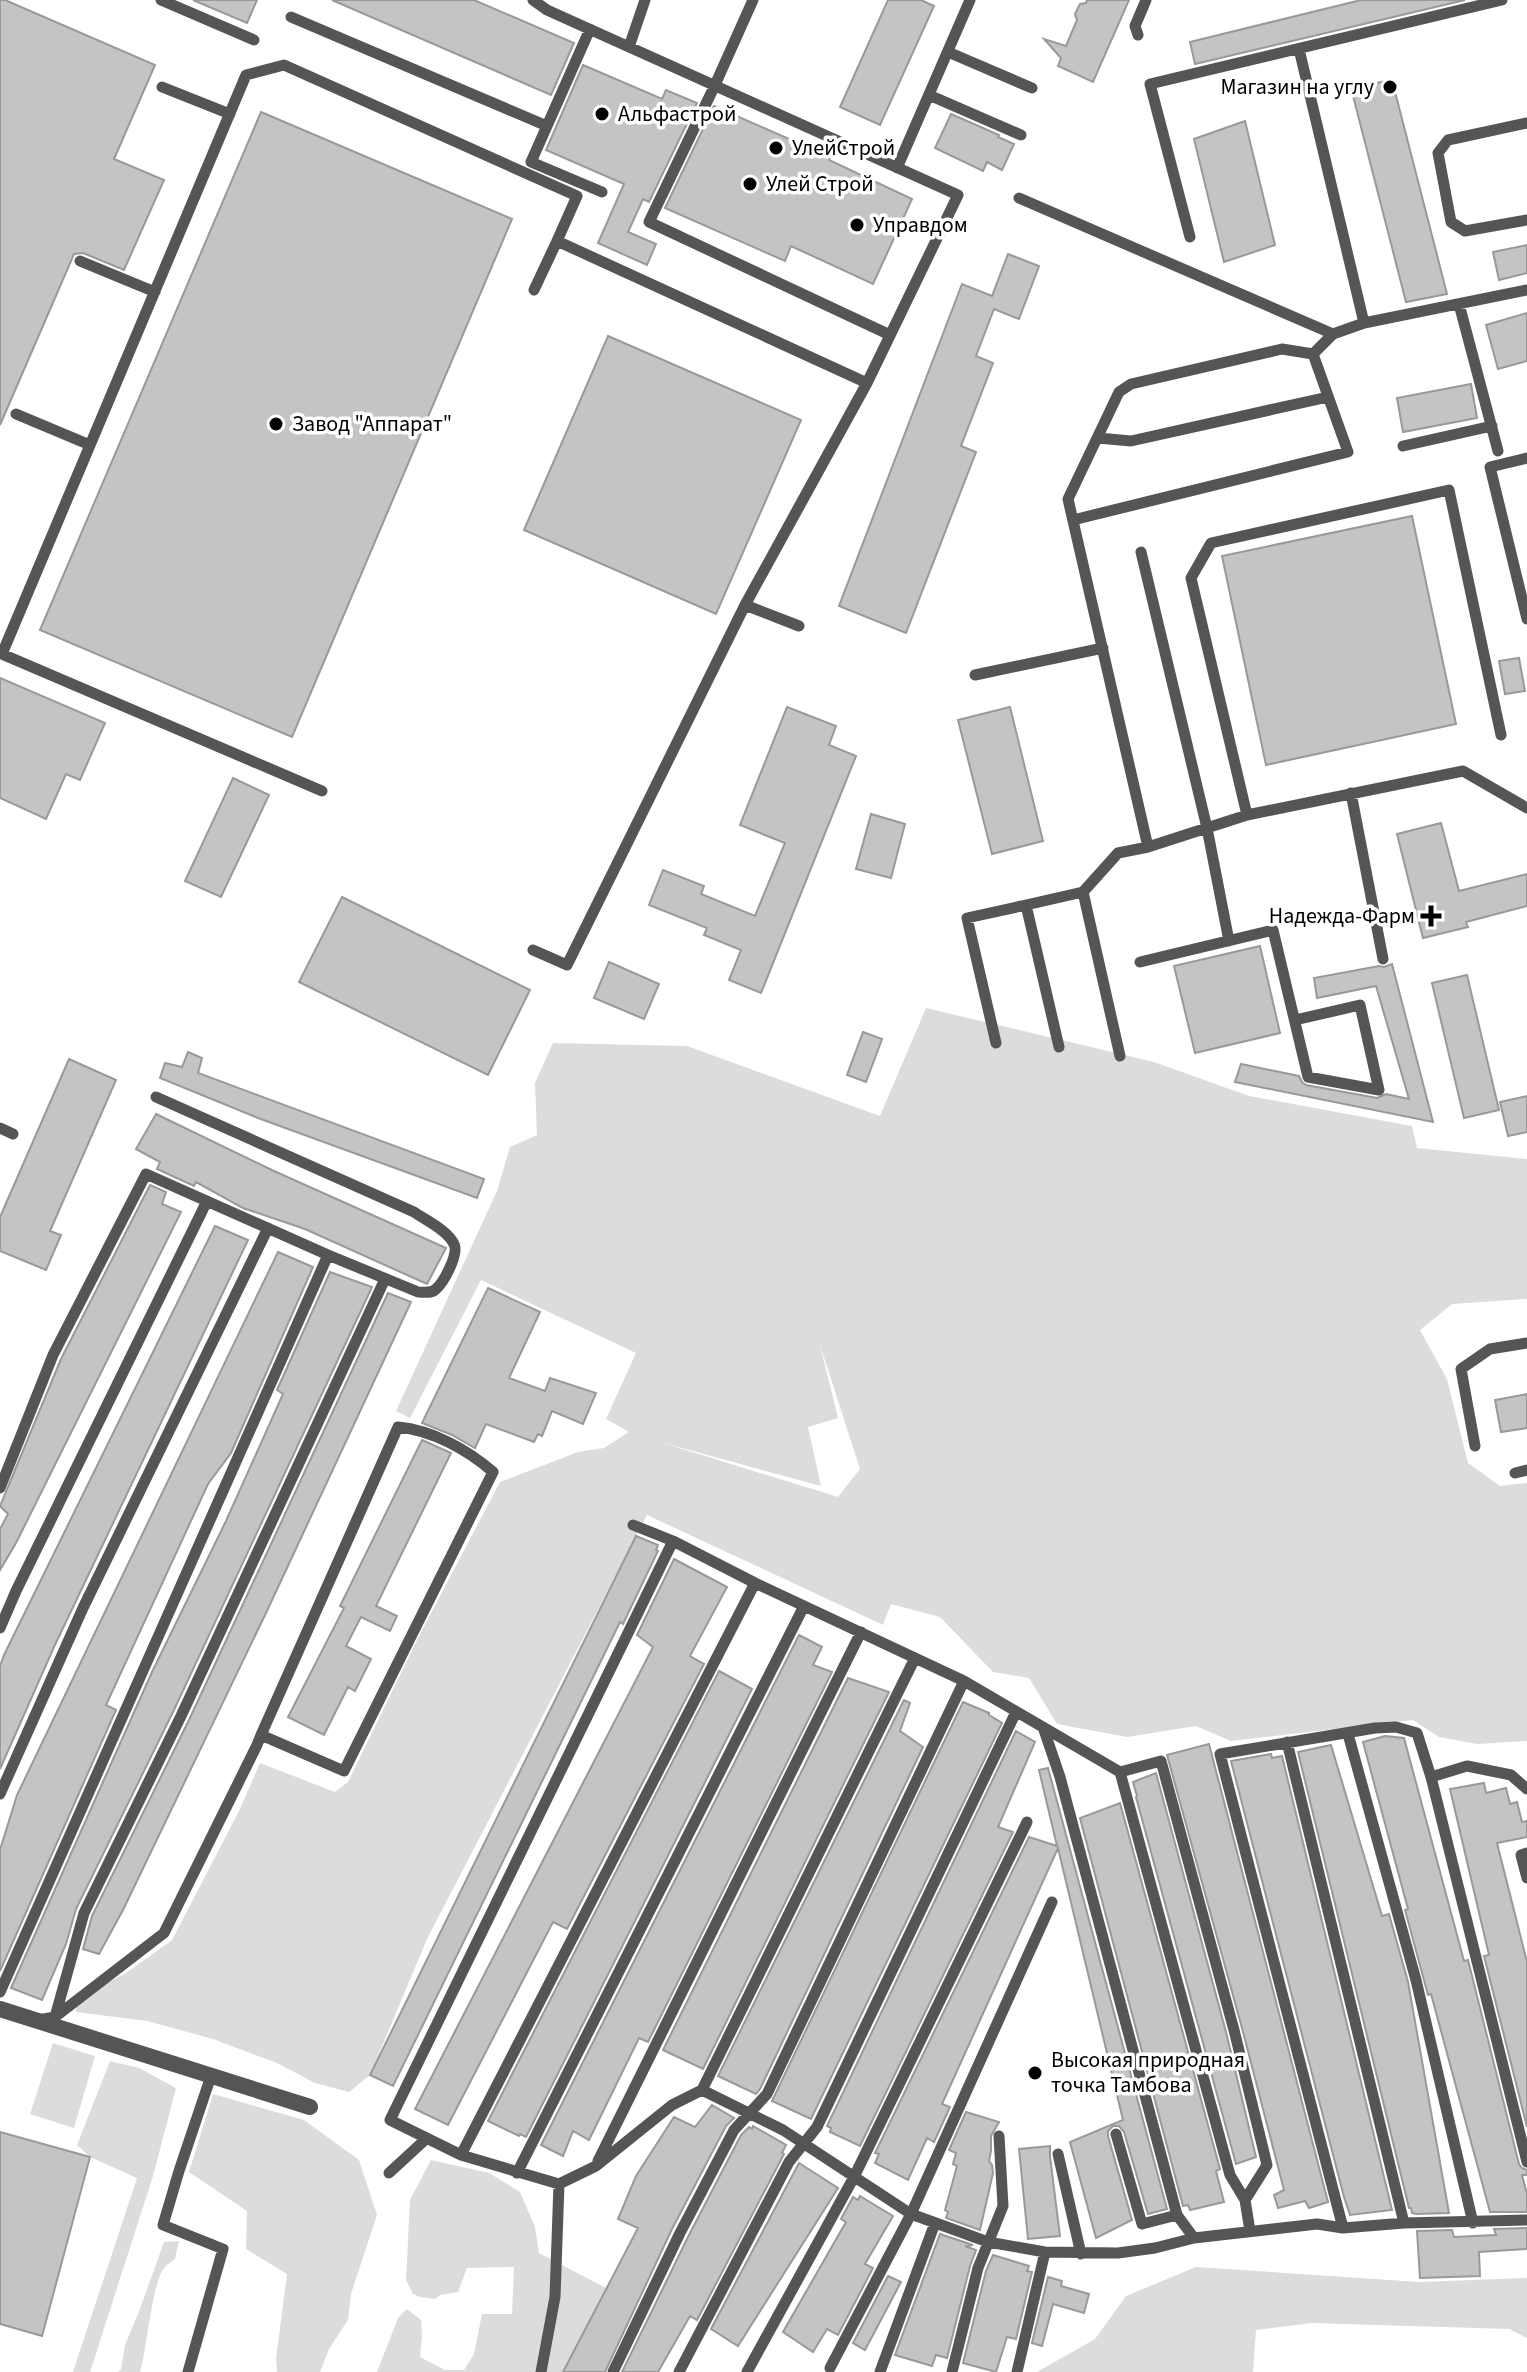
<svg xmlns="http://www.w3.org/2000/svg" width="1527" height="2372" viewBox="0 0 1527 2372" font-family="'Source Sans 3',sans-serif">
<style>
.green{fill:#dcdcdc;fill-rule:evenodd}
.building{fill:#c4c4c4;stroke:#999;stroke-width:2}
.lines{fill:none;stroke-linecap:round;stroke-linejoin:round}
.service{stroke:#555;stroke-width:11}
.minor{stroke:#555;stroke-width:16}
.poi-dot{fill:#000;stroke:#fff;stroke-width:3}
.labels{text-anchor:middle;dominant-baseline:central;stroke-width:7;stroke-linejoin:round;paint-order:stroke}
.poi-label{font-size:22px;fill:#000;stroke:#fff;text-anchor:start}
</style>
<rect width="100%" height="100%" fill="#fff"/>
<!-- green -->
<path class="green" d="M926 1008 1154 1062 1249 1096 1412 1126 1417 1148 1527 1159V1299L1452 1304 1420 1330 1447 1379 1468 1463 1500 1486 1527 1483V1741L1477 1744 1439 1737 1413 1720 1231 1741 1196 1726 1127 1737 1057 1724 1029 1678 993 1672 940 1617 891 1604 883 1625 647 1515 427 1939 370 2075 349 2092 315 2083 277 2063 213 2039 147 2021 76 2012V1999L126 1973 172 1940 240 1809 260 1763 335 1792 348 1782 418 1638 500 1482 578 1452 604 1448 629 1432 606 1419 636 1353 481 1280 410 1418 396 1411 497 1191 510 1147 537 1135 535 1083 553 1043 687 1046 880 1116ZM820 1345 860 1469 838 1497 660 1442 821 1486 808 1427 838 1418Z
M53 2043 95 2056 74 2128 30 2114Z
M110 2061 139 2068 176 2088 153 2176 90 2372H73L137 2178 90 2157 77 2145Z
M213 2094 304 2120 359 2160 377 2215 351 2294 348 2320 329 2349 320 2372H277L276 2359 287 2274 246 2249 247 2211 189 2172Z
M431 2160 489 2173 520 2192 535 2227 539 2253 606 2288 569 2372H377L398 2318 407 2309 421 2320 422 2336 420 2357 445 2370H464L474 2354 482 2314H512L514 2267 467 2268 458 2292 440 2295 435 2299 420 2297 413 2294 406 2280 410 2200Z
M179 2241 175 2259C172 2262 168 2263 165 2267 152 2280 147 2350 140 2372H118L121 2369 125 2345 140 2309 164 2242Z
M1196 2267 1419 2282 1527 2278V2338L1509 2329 1312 2323 1256 2330 1253 2372H1037L1095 2339 1126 2296Z"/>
<!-- building -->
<path class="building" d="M0 0H5L155 65 114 159 164 180 124 270 83 253 74 254 0 425Z
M193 0H257L247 23Z
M332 0H474L574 43 551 95Z
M888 0H921L934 6 880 125 840 107Z
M1087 0H1129L1093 82 1058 66 1061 58 1044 39 1066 46 1077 20 1075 14 1080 4 1086 3Z
M1361 0H1465L1195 64 1190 42Z
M583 65 662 99 666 90 697 103 649 202 643 199 628 232 656 244 647 265 598 243 624 184 546 150Z
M1392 80 1447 294 1406 302 1351 88Z
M714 106 830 157 829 160 912 199 873 284 791 246 785 261 665 208Z
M261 112 512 219 292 737 40 630Z
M951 114 999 135 998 137 1014 144 1002 170 987 162 983 171 935 148Z
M1245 121 1275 245 1224 262 1194 139Z
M1527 245V273L1499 280 1493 252Z
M1008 254 1039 266 1019 319 994 309 976 356 993 363 961 446 976 452 906 633 839 606 962 284 992 296Z
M1527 313V361L1498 369 1486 325Z
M608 336 801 420 716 614 524 530Z
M1471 384 1477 418 1403 432 1397 398Z
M1412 516 1456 724 1266 765 1222 556Z
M1519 658 1525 691 1505 694 1499 661Z
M0 678 105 723 80 780 66 774 46 819 0 798Z
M787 707 836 726 829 745 856 756 761 993 729 980 741 950 704 935 707 928 649 905 663 870 704 886 701 894 755 916 785 843 740 825Z
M1010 707 1043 841 992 854 958 720Z
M233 778 269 795 221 897 185 881Z
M871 814 905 824 891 878 856 869Z
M1441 823 1459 891 1527 874V906L1466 922 1468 927 1423 938 1397 834Z
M342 897 530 990 488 1075 299 982Z
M1260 946 1280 1033 1195 1053 1174 966Z
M609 962 659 984 644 1019 594 998Z
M1392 964 1433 1122 1235 1082 1241 1064 1299 1076 1302 1082 1306 1085 1377 1098 1386 1094 1409 1099 1376 986 1317 998 1314 978 1379 966 1384 967Z
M1467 975 1499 1110 1464 1118 1432 983Z
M863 1032 882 1039 866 1082 847 1075Z
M188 1052 202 1058 198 1073 484 1179 477 1198 258 1118 160 1078 165 1063 182 1067Z
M69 1059 116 1080 50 1231 61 1235 46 1270 0 1251V1217Z
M1527 1096V1132L1508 1136 1500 1102Z
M156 1114 274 1171 446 1248 427 1284 305 1229 243 1208 196 1182 194 1186 157 1169 160 1162 136 1149Z
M150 1185 166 1192 162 1204 181 1212 16 1543 0 1570V1529L8 1514 0 1506 61 1359Z
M215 1226 248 1240 54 1647 0 1769V1666L4 1655Z
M278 1252 313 1267 231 1453 208 1484 106 1705 116 1710 0 1971V1850L17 1795Z
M330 1272 372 1287 173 1712 76 1909 66 1944 42 2000 11 1988 152 1672 226 1521 283 1394 277 1390Z
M488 1288 540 1312 509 1378 545 1391 550 1378 596 1393 583 1424 552 1411 542 1436 538 1434 534 1442 486 1424 475 1448 452 1435 422 1423Z
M388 1293 411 1302 266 1613 123 1910 99 1954 83 1949 92 1916 189 1720Z
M1527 1394V1428L1501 1432 1495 1400Z
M422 1440 451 1453 376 1606 397 1616 390 1631 361 1617 346 1646 371 1659 355 1691 348 1687 324 1735 288 1717 344 1608 340 1606Z
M636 1536 658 1545 656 1550 658 1551 623 1624 620 1622 393 2086 370 2075Z
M674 1559 727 1587 690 1656 704 1664 567 1929 553 1922 448 2125 415 2109 653 1647 637 1635Z
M799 1635 822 1647 813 1665 832 1672 648 2042 639 2038 589 2140 573 2131 563 2156 541 2145Z
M719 1671 752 1689 526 2137 520 2134 519 2136 488 2121Z
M848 1678 889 1692 703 2069 663 2050Z
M904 1700 910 1703 900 1731 923 1747 760 2089 756 2094 718 2076Z
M963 1702 989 1713V1715L1002 1723 811 2119 772 2101Z
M1016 1731 1035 1742 998 1827 1013 1832 860 2146 830 2132 831 2128 827 2126Z
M1385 1736 1404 1738 1464 1961 1468 1960 1519 2164 1522 2168 1527 2170V2175H1522L1527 2194V2212H1490L1431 1994 1428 1995 1405 1910 1408 1909 1363 1742Z
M1209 1744 1328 2202 1309 2208 1305 2201 1278 2208 1274 2195 1284 2190 1242 2028 1167 1755Z
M1331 1745 1382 1916 1389 1914 1408 1982 1449 2213 1416 2214 1412 2213 1411 2208H1409L1298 1752Z
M1271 1754 1272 1758 1282 1756 1392 2210 1350 2215 1344 2197 1231 1761Z
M1048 1768 1167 2209 1148 2214 1124 2132 1119 2126H1113L1108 2131V2136L1132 2220 1096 2238 1070 2142 1123 2120 1058 1848 942 2104 950 2107 934 2142 927 2138 908 2180 875 2163 879 2154 875 2153 1029 1837 1057 1846 1039 1770Z
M1156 1773 1226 2032 1256 2157 1236 2164 1136 1797 1137 1796 1133 1782Z
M1484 1783 1486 1793 1506 1788 1510 1804 1517 1802 1522 1822 1527 1821V1837L1497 1843 1527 1962V2127L1484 1956 1489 1955 1450 1789Z
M1120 1803 1220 2169 1216 2171 1224 2202 1190 2210 1188 2205 1183 2206 1080 1818Z
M712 2105 734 2118 726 2126 672 2229 605 2372H563L638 2228 618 2219 636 2176 674 2117 695 2127Z
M966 2112 999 2122 991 2136V2151L989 2161 992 2165 993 2173 980 2230 946 2218 948 2212 945 2210 957 2166 953 2164 956 2153 949 2150Z
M753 2126 786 2145 782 2153 784 2154 697 2320 690 2316 658 2372H622L688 2237 741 2135 749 2127 752 2129Z
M0 2132 90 2157 42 2336 0 2324Z
M1050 2146V2156L1060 2236 1028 2239 1019 2149Z
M799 2163 838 2188 738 2346 711 2329Z
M860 2196 893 2216 865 2264 873 2268 838 2335 827 2329 813 2352 783 2332 846 2222 841 2219 853 2197 858 2200Z
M1527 2228V2249L1479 2252 1480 2276 1420 2278 1417 2231 1452 2230 1454 2237 1496 2235 1494 2229Z
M940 2234 973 2245 965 2246 976 2250 970 2266 947 2358 936 2355 932 2366 895 2355Z
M993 2255 1029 2266 1027 2271 1032 2272 1016 2339 1007 2337 996 2372 963 2363 986 2271Z
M888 2276 901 2282 865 2350 853 2343Z
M1048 2277 1062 2281 1061 2286 1089 2294 1084 2313 1053 2304 1042 2346 1032 2343Z"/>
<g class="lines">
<!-- service -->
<path class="service" d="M161 0 254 40
M533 0 547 10 958 195 867 383 745 605 799 626
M753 0 715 85 649 222 890 335
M291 17 547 126
M590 29 531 162 602 192
M1138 35 1135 26 1146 0
M629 47 645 0
M1299 49 1364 323 1527 290
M948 52 1032 88
M162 87 230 114
M929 95 1021 135
M1527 123 1448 140 1438 153 1451 222 1465 231 1527 220
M897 168 970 0
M1019 198 1333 334
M1190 237 1150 84 1502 0
M80 261 155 292
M534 290 557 241
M1459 304 1498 451
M16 414 90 445
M1098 438 1131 441 1328 397
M1403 446 1492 426
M1527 458 1490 467 1527 619
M1073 520 1348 452 1313 354
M1141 552 1207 828 1229 941
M975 675 1103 648
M322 791 2 654 246 75 284 65 577 196 557 241 867 383
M1351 793 1383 959
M1247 815 1191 578 1211 543 1449 490 1501 735
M1148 847 1068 499 1119 392 1131 384 1282 349 1313 354 1333 334 1364 323
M1083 892 1120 1056
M533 950 567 965 745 605
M1140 962 1273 930 1308 1077 1379 1090 1360 1005 1295 1020
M996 1043 967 918 1026 905
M1059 1047 1026 905 1083 892 1118 853 1148 847 1247 815 1463 771 1527 808
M0 1128 13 1134
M1475 1446 1461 1369 1490 1349 1527 1343
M1515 1473 1527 1470
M0 1488 53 1355 146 1174 328 1255 418 1292C424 1292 431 1294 436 1289 444 1282 459 1254 454 1244 447 1230 427 1221 414 1212L156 1097
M633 1525 673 1541 755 1583 964 1681 1120 1772 1230 2175 1245 2200 1250 2231
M673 1541 390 2120 461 2155 559 2184 596 2166 672 2105 702 2090 783 2130 911 2214 988 2242 1045 2252 1118 2253 1155 2248 1194 2238 1317 2224 1343 2228 1404 2223 1527 2220
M0 1628 16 1591 207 1201
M1043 1727 1060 1777 1177 2215 1194 2238
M1348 1734 1416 1980 1473 2223
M1287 1742 1404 2223
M1120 1772 1161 1761 1234 2030 1267 2165 1245 2200
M1527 1789 1511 1775 1467 1766 1431 1777 1527 2162
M0 1794 83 1608 268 1228
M1527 1853 1521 1855 1527 1878
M0 1992 328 1255
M55 2017 84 1913 181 1716 385 1279
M38 2020 55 2017 164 1933 257 1745 261 1735 398 1427C432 1430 468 1450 493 1472L344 1771 261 1735
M702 2090 915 1658
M1116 2134 1142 2224 1177 2215
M1058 2154 1081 2254
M461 2155 755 1583
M598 2161 861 1632
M389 2173 427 2138
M517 2173 804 1606
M1343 2228 1220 1754 1375 1728 1396 1727 1417 1733 1431 1777
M830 2368 911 2214 1052 1902
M188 2372 223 2249 163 2225 179 2171 211 2076
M541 2372 555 2297 559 2184
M613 2372 680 2233 734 2130 767 2094 964 1681
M679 2372 789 2162 817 2127 1016 1712
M747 2372 854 2177 1027 1822
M880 2372 935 2223
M952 2372 978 2268 1003 2206 999 2136
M1017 2372 1045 2252"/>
<!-- minor -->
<path class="minor" d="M0 2009 310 2107"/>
</g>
<!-- markers -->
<g class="poi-dot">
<circle cx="1390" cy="87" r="8"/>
<circle cx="602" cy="114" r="8"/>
<circle cx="776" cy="148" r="8"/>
<circle cx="750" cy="184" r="8"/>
<circle cx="857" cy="225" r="8"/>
<circle cx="276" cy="424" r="8"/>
<path d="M1427 904h8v8h8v8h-8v8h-8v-8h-8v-8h8z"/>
<circle cx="1035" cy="2073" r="8"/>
</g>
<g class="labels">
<!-- poi labels -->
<g class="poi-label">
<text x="1374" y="87" text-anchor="end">Магазин на углу</text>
<text x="618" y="114">Альфастрой</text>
<text x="792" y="148">УлейСтрой</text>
<text x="766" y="184">Улей Строй</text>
<text x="873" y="225">Управдом</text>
<text x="292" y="424">Завод "Аппарат"</text>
<text x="1415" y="916" text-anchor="end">Надежда-Фарм</text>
<text x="1051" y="2060">Высокая природная<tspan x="1051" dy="25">точка Тамбова</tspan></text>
</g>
</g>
</svg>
